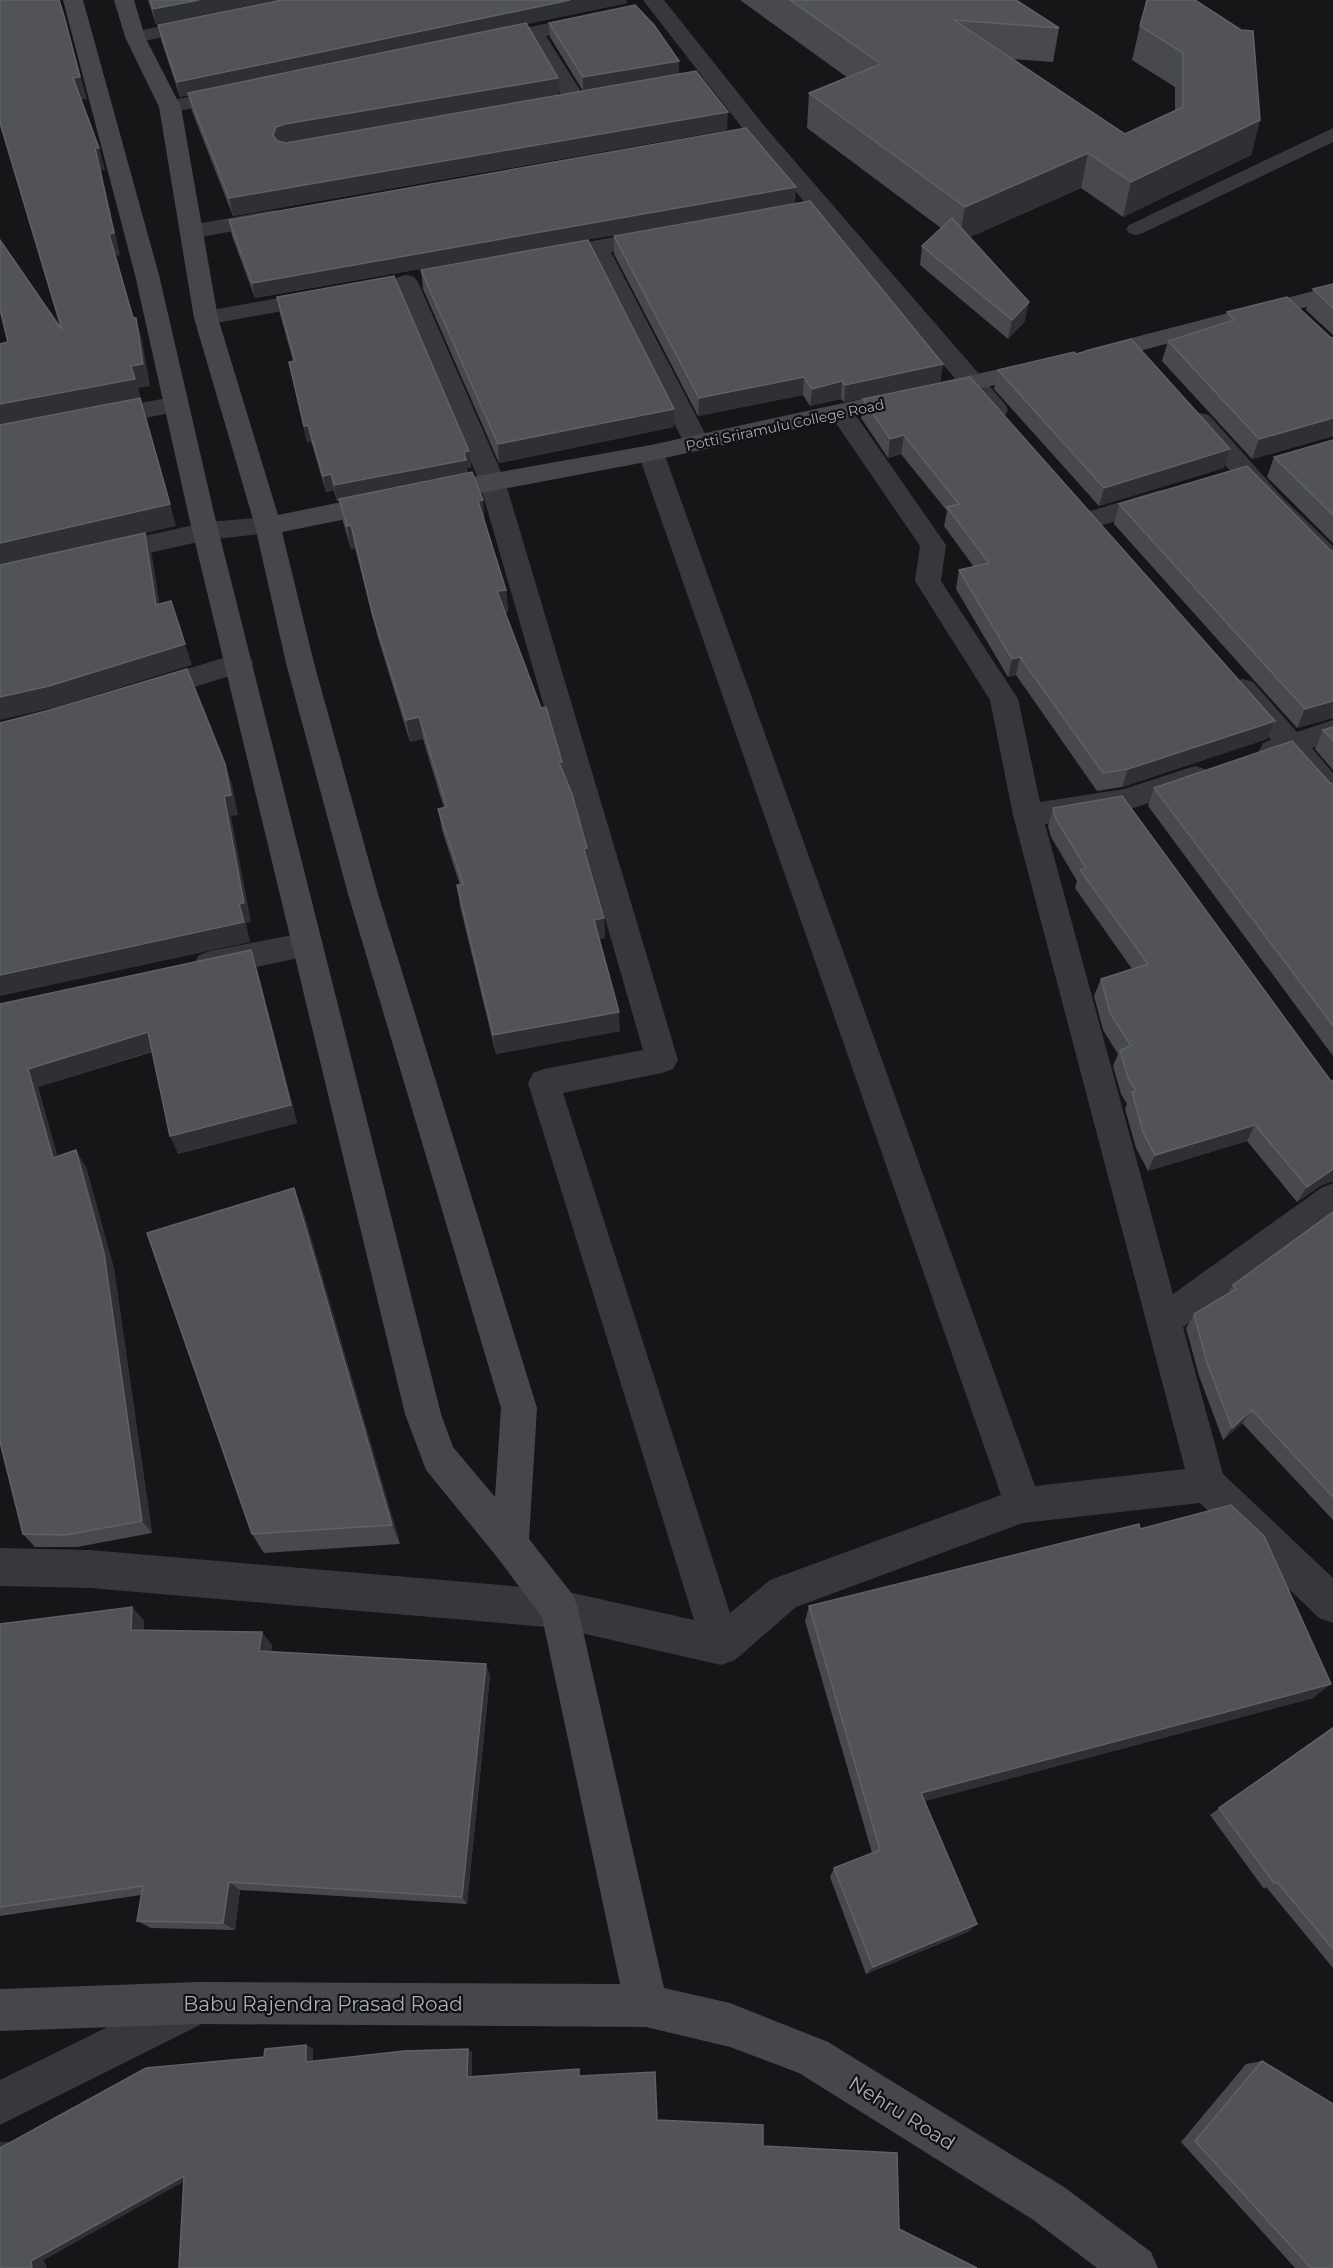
<svg xmlns="http://www.w3.org/2000/svg" width="1333" height="2268" viewBox="0 0 1333 2268" font-family="Montserrat,sans-serif">
<style>
.lines{fill:none;stroke-linecap:round;stroke-linejoin:round}
.lane{fill:#37383d;fill-rule:evenodd}
.street{fill:#37383d;fill-rule:evenodd}
.secondary{fill:#45474d;fill-rule:evenodd}
.wall{fill:#47494d}
.shaded-wall{fill:#2f3033}
.building{fill:#525359;stroke:#5f6168;stroke-width:1.5}
.labels{text-anchor:middle;dominant-baseline:central;stroke-width:4.5;stroke-linejoin:round;paint-order:stroke}
.far-street-label{font-size:14px;fill:#a8adb8;stroke:#111113}
.near-street-label{font-size:20px;fill:#a8adb8;stroke:#111113}
</style>
<rect width="100%" height="100%" fill="#161618"/>
<g class="lines">
<!-- lane -->
<path class="lane" d="M1333 128V142L1143 233 1136 235 1129 233 1126 229 1129 225Z"/>
<!-- street -->
<path class="street" d="M643 0H664L766 128 1005 404 1008 410 1005 416 996 418 987 416 750 138Z
M592 14 599 16 602 20 599 24 546 36 587 101 584 106 576 107 568 106 528 39 487 48 480 46 477 42 480 38 487 36Z
M204 17 211 19 214 23 211 27 135 43 128 41 125 37 128 33Z
M234 88 241 90 245 94 241 98 170 113 162 112 159 107 162 102Z
M274 210 282 212 285 217 282 222 191 239 183 237 180 232 183 227 191 225Z
M660 229 668 231 671 236 668 241 611 252 710 443 706 449 697 451 688 449 684 443 590 255 548 263 540 261 536 256 540 251 548 249Z
M406 275 414 277 418 282 505 481 678 1060 673 1069 662 1073 563 1093 730 1613 770 1580 1001 1495 638 453 642 447 651 445 660 447 664 453 1035 1486 1185 1469 1013 815 990 700 915 581 920 546 829 413 832 407 841 405 850 407 946 545 941 581 1018 699 1040 802 1124 789 1195 766 1205 769 1209 777 1205 785 1124 811 1045 824 1173 1294 1321 1188 1333 1183V1217L1183 1327 1223 1474 1333 1578V1623L1319 1618 1200 1503 1023 1523 796 1607 735 1660 721 1665 559 1628 90 1588 0 1586V1548L90 1550 559 1590 694 1620 528 1083 533 1073 544 1069 643 1050 479 481 394 282 398 277Z
M323 290 331 292 335 297 331 302 206 325 198 323 194 318 198 313 206 311Z
M177 396 186 398 189 404 186 410 99 427 90 425 87 419 90 413 99 411Z
M1200 413 1209 415 1285 500 1333 546V571L1324 568 1267 512 1191 427 1188 421 1191 415Z
M1160 490 1169 493 1173 499 1169 505 1093 528 1084 525 1080 519 1084 513Z
M268 517 277 520 281 526 277 532 207 540 104 563 95 560 91 554 95 548 104 545 207 522Z
M239 653 249 656 253 663 249 670 149 701 139 698 135 691 139 684Z
M1243 679 1253 682 1297 732 1333 720V741L1312 748 1333 773V803L1323 800 1286 757 1273 762 1263 759 1259 751 1263 743 1271 740 1229 689 1233 682Z
M308 932 319 935 323 944 319 953 308 956 210 977 199 973 194 964 199 955 210 951Z
M195 1984 210 1990 216 2005 210 2020 0 2125V2080Z"/>
<!-- secondary -->
<path class="secondary" d="M63 0H83L159 275 214 513 441 1414 453 1447 495 1497 501 1408 348 894 286 663 255 526 194 318 159 107 125 37 114 0H134L145 37 181 107 218 318 278 515 386 493 395 496 399 502 395 508 386 511 282 532 314 663 378 894 537 1408 529 1539 573 1595 578 1609 664 1988 730 2003 828 2042 1064 2187 1151 2252 1158 2268H1097L1032 2219 799 2073 730 2047 646 2027 199 2024 0 2031V1989L199 1982 620 1984 542 1617 497 1557 426 1470 405 1414 188 513 135 275Z
M1333 286V300L1094 363 1085 360 1082 355 1085 350Z
M1041 360 1050 363 1053 368 1050 373 651 461 433 502 424 499 420 493 424 487 433 484 651 445Z"/>
</g>
<!-- wall -->
<path class="wall" d="M148 0H276L156 24Z
M282 0H626L627 3 526 24 559 95 583 91 550 37 549 23 679 74 727 130 233 216 192 111 188 95 180 97 161 40 158 25Z
M740 0H1016L1059 28 1053 62 1013 59 1125 134 1175 111V87L1132 60 1140 26 1147 0 1260 120 1251 155 1123 217 1081 188 970 237 1025 321 1008 339 920 265 922 246 941 228 807 128 809 93 848 78Z
M795 203 255 298 232 236 229 220Z
M614 236 943 364 940 382 844 402 841 399 810 406 803 395 698 416 614 254Z
M421 270 674 409V427L499 463 423 289Z
M1333 284V335L1306 310 1313 289Z
M277 297 469 451 471 468H467L468 473 485 523 506 590 508 612 505 613 563 772 604 918 605 938 599 939 620 1031 496 1054 460 906 457 885H460L442 830 438 809 444 808 423 739 410 742 378 638 355 548 351 549 343 522 339 501H337L334 490 326 492 311 441 307 442 289 362 293 361 280 314Z
M1227 312 1333 338V436L1252 459 1162 361 1168 341 1224 323Z
M998 370 1224 468 1099 506 994 389Z
M863 399 1275 721 1267 739 1122 787 1097 791 1016 675 1008 677 956 589 959 570 974 567 944 526 947 511 901 454 888 458 861 418Z
M1333 440V543L1267 477 1274 457Z
M1119 504 1333 551V718L1297 728 1114 524Z
M1333 727V770L1315 749 1323 730Z
M1330 783 1333 784V1056L1148 806 1154 788Z
M1053 808 1330 1080 1333 1081V1182L1332 1181 1320 1186 1297 1202 1247 1141 1148 1171 1136 1148 1125 1109 1127 1104 1121 1094 1113 1066 1118 1054 1103 1030 1094 996 1101 979 1132 969 1075 888 1077 881 1051 837 1048 826Z
M257 969 297 1123 178 1154 152 1052 38 1087 57 1156 86 1167 114 1269 152 1533 77 1547H35L23 1534 0 1004Z
M1333 1212V1520L1242 1423 1223 1440 1199 1376 1186 1328 1194 1314 1228 1293 1233 1285Z
M304 1214 400 1544 264 1553 252 1534Z
M1140 1529 1313 1698 925 1801 968 1932 866 1974 830 1877 834 1868 872 1853 805 1621 809 1606Z
M132 1607 144 1621V1630L272 1645 271 1652 486 1664 490 1676 467 1904 240 1890 235 1930 151 1928 137 1921 141 1895 0 1916V1624Z
M1333 1727V1968L1266 1887 1264 1889 1210 1815Z
M1262 2061 1333 2268H1295L1181 2142 1246 2064Z"/>
<!-- shaded-wall -->
<path class="shaded-wall" d="M199 0H276L156 24 153 9Z
M570 0H626L627 3 180 97 177 82Z
M64 16 87 99 79 100 73 78Z
M679 61V74L583 91V77Z
M558 78 559 95 276 152 273 135 276 127 285 124Z
M728 112 727 130 233 216 229 198Z
M1260 120 1251 155 1123 217 1131 182Z
M95 148H99L105 170H101L120 255 116 256 109 234Z
M1088 153 1081 188 959 242 965 207Z
M796 187 795 203 255 298 252 283Z
M1029 302 1025 321 1008 339 1012 320Z
M136 318 142 340 150 386 138 388 176 526 0 567V404L131 366Z
M943 364 940 382 844 402 845 385Z
M804 377 803 395 698 416 699 398Z
M842 381 841 399 810 406 812 389Z
M674 409V427L499 463 498 444Z
M1333 418 1332 436 1252 459 1259 439Z
M308 425 311 441 307 442 304 426Z
M904 435 901 454 888 458 890 439Z
M1230 449 1224 468 1099 506 1104 488Z
M469 451 471 468H467L468 476 337 501 334 485Z
M331 474 334 490 326 492 323 476Z
M483 500 485 523 478 501Z
M351 525 355 548 351 549 347 526Z
M145 533 152 555 163 626 156 605Z
M506 590 508 612 499 614 497 591Z
M185 644 192 665 57 707 0 720V697Z
M1020 657 1016 675 1008 677 1012 659Z
M1333 701 1332 718 1297 728 1305 709Z
M419 717 423 739 410 742 406 720Z
M1275 721 1267 739 1122 787 1128 769Z
M225 764 232 784 238 815 231 816 251 922 246 923 250 942 0 996V975L239 904 224 796Z
M587 848 588 869 584 849Z
M604 918 605 938 595 940 594 920Z
M251 950 257 969 297 1123 178 1154 170 1136Z
M619 1012 620 1031 496 1054 493 1035Z
M148 1032 156 1050 38 1087 63 1175 53 1158 28 1069Z
M1255 1125 1247 1141 1148 1171 1155 1155Z
M76 1150 86 1167 114 1269 152 1533 142 1521Z
M1333 1169V1180L1332 1181 1320 1186 1297 1202 1307 1187Z
M294 1188 304 1214 400 1544 392 1525Z
M1252 1410 1242 1423 1223 1440 1232 1428Z
M132 1607 144 1621V1643L131 1630Z
M262 1632 272 1645 269 1664 259 1651Z
M486 1664 490 1676 467 1904 462 1897Z
M1331 1684 1313 1698 914 1804 921 1793Z
M229 1882 240 1890 235 1930 223 1923Z
M977 1924 968 1932 866 1974 873 1967Z
M306 2045 313 2048V2065L306 2062Z
M468 2049 472 2052V2079L467 2077Z
M0 2142H11L0 2149Z
M184 2176H194L44 2260 47 2268H32L31 2261Z"/>
<!-- building -->
<path class="building" d="M0 0H59L64 16 80 77 73 78 99 148H95L114 233 109 234 133 318H136L143 364 131 366 135 379 0 404V344L8 342 0 309V240L62 330 0 123Z
M150 0H199L153 9Z
M282 0H570L177 82 158 25Z
M790 0H1016L1059 28 954 20 1125 134 1183 107V53L1140 26 1147 0H1195L1241 30 1253 31 1260 120 1131 182 1088 153 965 207 809 93 881 64Z
M635 5 654 25 679 61 583 77 549 23Z
M526 23 558 78 285 124 276 127 273 135 277 141 286 143 696 71 728 112 229 198 188 93Z
M746 128 796 187 252 283 229 220Z
M810 201 943 364 845 385 842 381 812 389 804 377 699 398 614 236Z
M952 218 1029 302 1012 320 922 246Z
M588 240 674 409 498 444 421 270Z
M394 276 469 451 464 452 466 460 334 485 331 474 323 476 308 425 304 426 289 362 295 361 277 297Z
M1333 284V308L1313 289Z
M1287 297 1330 337 1333 338V418L1259 439 1168 341 1234 320 1227 312Z
M1131 339 1230 449 1104 488 998 370 1074 352 1076 354Z
M970 377 1275 721 1128 769 1103 773 1020 657 1012 659 959 570 989 563 947 507 959 504 904 435 890 439 863 399Z
M140 398 170 504 0 543V425Z
M1333 440V515L1274 457Z
M1247 466 1330 550 1333 551V701L1305 709 1119 504Z
M472 472 483 500 478 501 506 590 497 591 541 708 546 707 562 762H559L572 794 587 848 584 849 604 918 594 920 619 1012 493 1035 457 885 463 884 438 809 447 807 419 717 406 720 373 616 351 525 347 526 339 499Z
M145 533 156 605 171 601 185 644 49 686 0 697V565Z
M187 669 225 764 231 795 224 796 244 903 239 904 244 922 0 975V723L50 710Z
M1333 727V741L1323 730Z
M1292 741 1330 783 1333 784V1026L1154 788Z
M1122 796 1330 1080 1333 1081V1169L1307 1187 1255 1125 1155 1155 1143 1132 1132 1092 1136 1091 1128 1078 1120 1050 1131 1046 1110 1013 1101 979 1148 964 1080 870 1086 868 1056 819 1053 808Z
M251 950 291 1105 170 1136 148 1032 28 1069 53 1158 76 1150 104 1253 142 1521 66 1535 23 1534 0 1442V1004Z
M294 1188 392 1525 252 1534 147 1233Z
M1333 1212V1497L1252 1410 1232 1428 1207 1363 1194 1314 1236 1289 1233 1285Z
M1231 1505 1264 1536 1331 1684 921 1793 977 1924 873 1967 834 1868 880 1850 809 1606 1139 1524 1140 1529Z
M132 1607 131 1630 262 1632 259 1651 486 1664 462 1897 229 1882 223 1923 137 1921 143 1886 0 1907V1624Z
M1333 1728V1949L1277 1882 1274 1883 1219 1808Z
M306 2045V2062L404 2051 468 2049 467 2077 579 2069V2076L655 2072 657 2120 763 2125V2146L897 2153 899 2229 977 2268H179L184 2176 31 2261 32 2268H0V2148L146 2068 264 2057 265 2049Z
M1262 2061 1333 2104V2268H1311L1195 2141Z"/>
<g class="labels">
<!-- far-street labels -->
<g class="far-street-label">
<text transform="translate(785 425) rotate(-12)">Potti Sriramulu College Road</text>
</g>
<!-- near-street labels -->
<g class="near-street-label">
<text x="323" y="2004">Babu Rajendra Prasad Road</text>
<text transform="translate(902 2113) rotate(32)">Nehru Road</text>
</g>
</g>
</svg>
